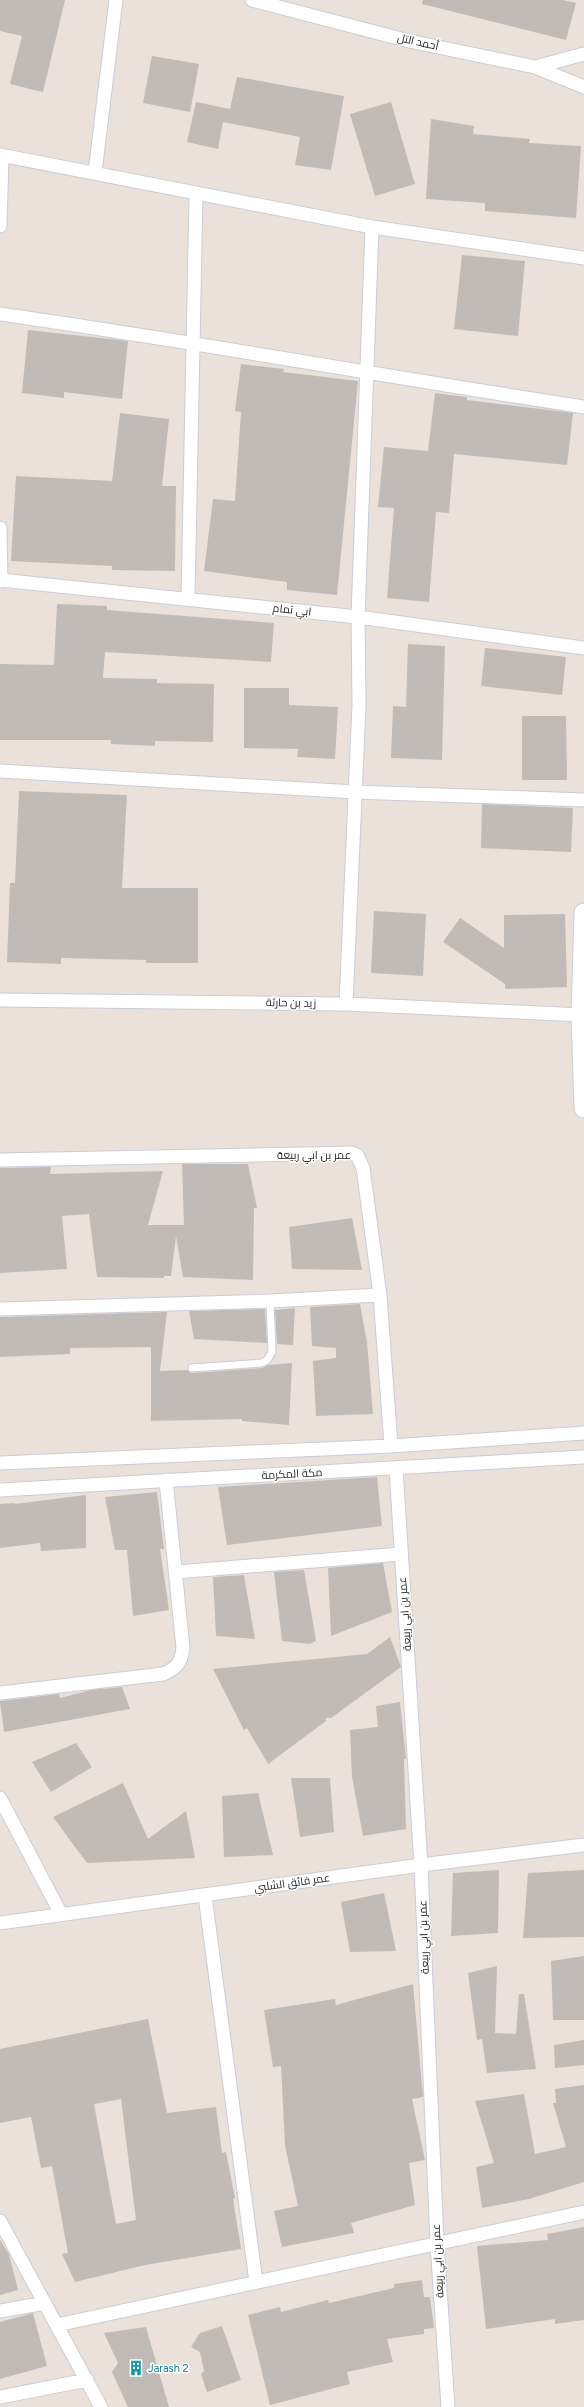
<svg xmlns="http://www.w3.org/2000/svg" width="584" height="2407" viewBox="0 0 584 2407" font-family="Figtree,Cairo,sans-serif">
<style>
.building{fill:#c1bbb7;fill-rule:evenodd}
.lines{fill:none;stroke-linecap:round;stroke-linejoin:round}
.lane-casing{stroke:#c9cdd8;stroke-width:9}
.street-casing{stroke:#c9cdd8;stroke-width:15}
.secondary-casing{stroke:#c9cdd8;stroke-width:21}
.lane{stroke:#fff;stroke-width:7}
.street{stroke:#fff;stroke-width:13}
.secondary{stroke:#fff;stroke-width:19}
.labels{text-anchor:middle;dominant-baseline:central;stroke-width:3;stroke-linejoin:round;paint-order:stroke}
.street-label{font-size:11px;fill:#272727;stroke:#fff}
.culture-label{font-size:11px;fill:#0d838f;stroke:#fff;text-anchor:start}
</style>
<rect width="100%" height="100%" fill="#e9e1da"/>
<!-- building -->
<path class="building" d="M0 0H65L43 92 10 84 22 36 0 31Z
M423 0H563L576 3 566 40 422 4Z
M152 56 199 64 190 112 143 103Z
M237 77 344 96 331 170 295 165 300 137 223 122 218 149 187 142 196 102 230 109Z
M391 102 415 184 375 196 350 114Z
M431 119 474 126 473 134 530 139 529 143 581 146 576 218 485 211V203L426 199Z
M462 255 525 261 518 336 454 329Z
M28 330 128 341 122 399 64 392V398L22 393Z
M241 364 284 369 283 372 358 381 337 595 287 590V582L204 571 213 499 235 501 241 412 235 411Z
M435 393 467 397V400L573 413 567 465 454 454 449 513 436 512 429 602 387 598 394 508 378 507 384 447 428 451Z
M120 413 169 419 162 486H176L175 571 112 570V566L11 561 16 476 112 481Z
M57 604 107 606V610L274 623 271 662 105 652 103 678 157 679V683L214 684 213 742 155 741V746L111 744V740H0V664L54 665Z
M408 644 445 646 442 760 391 758 393 706 406 707Z
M485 648 566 657 562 695 481 686Z
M244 688H289V705L338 707 335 759 297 757 298 749 244 748Z
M522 716H566L567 780H522Z
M19 791 127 795 122 888H198V963H146V960L61 958V964L7 962 10 883H15Z
M482 804 573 808 571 852 481 848Z
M374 911 426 914 423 976 371 973Z
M565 914 567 987 505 989V984L443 942 460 918 504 948V915Z
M182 1164H248L257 1208H254L253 1280 183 1277 176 1236 171 1276H164V1278L97 1277 89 1214 62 1216 67 1269 0 1273V1168L51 1167 50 1174 163 1171 148 1225H184Z
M352 1218 362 1270 292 1269 289 1227Z
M360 1304 367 1342 373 1414 316 1416 313 1361 336 1358V1348L312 1346 310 1307Z
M295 1308 293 1345 277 1344 275 1310Z
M265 1309 267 1343 194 1339 189 1311Z
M167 1312 160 1371 187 1370 192 1373 262 1368 268 1365 292 1363 289 1425 242 1421V1419L151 1421V1347L70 1348V1354L0 1357V1317Z
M377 1477 382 1526 227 1545 218 1487Z
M157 1492 164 1549H160L169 1610 133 1616 127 1550H115L105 1497Z
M86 1495V1548L41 1551 40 1543 0 1548V1504L15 1503V1504Z
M383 1563 392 1612 331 1636 328 1568Z
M304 1570 316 1641 310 1644 282 1641 274 1572Z
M244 1575 255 1639 216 1636 213 1577Z
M390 1637 401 1667 331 1718H326V1721L268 1764 247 1728 244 1730 213 1669 367 1654Z
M122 1687 130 1709 4 1732 0 1701 59 1694 60 1698 91 1690Z
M400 1702 406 1759H404L406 1829 363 1836 352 1777 350 1730 378 1727 376 1706Z
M76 1743 92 1767 51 1792 32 1762Z
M291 1778H330L334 1832 300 1837Z
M123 1783 148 1839 186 1811 195 1858 87 1863 53 1817Z
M258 1793 273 1855 224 1857 222 1796Z
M499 1870 498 1933 451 1936 453 1873Z
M584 1870V1937L523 1938 528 1873Z
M384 1893 396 1951 350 1952 341 1902Z
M584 1956V2020H553L551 1961Z
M497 1966 495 2033 516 2034 519 1994H524L536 2069 487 2073 482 2039 477 2040 468 1973Z
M413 1984 423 2097 412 2099 425 2160 409 2163 415 2205 351 2223 354 2233 282 2247 274 2211 298 2206 285 2145 281 2066 273 2067 264 2010 335 1999 336 2005Z
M148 2019 167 2113 216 2107 222 2153 226 2152 235 2198 233 2199 241 2249 145 2265 75 2282 62 2254 68 2253 52 2166 41 2168 31 2117 0 2123V2049ZM121 2099 136 2220 116 2224 94 2104Z
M584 2040V2065L555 2068 554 2045Z
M584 2085V2182L529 2199 482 2208 476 2167 494 2163 475 2101 524 2094 535 2154 566 2147 553 2103H556L555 2089Z
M584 2227V2320L555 2324V2319L486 2329 477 2246 548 2240 547 2234Z
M0 2240 9 2254 18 2290 0 2295Z
M422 2280 424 2297H430L434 2328 424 2329V2334L387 2339 393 2362 347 2372 350 2384 270 2405 248 2315 280 2307 281 2312 328 2300 329 2303 394 2288V2284Z
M33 2313 47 2366 0 2379V2322Z
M222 2326 241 2380 207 2392 201 2374 204 2371 200 2352 191 2347 200 2333Z
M146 2327 169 2407H128L112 2372 118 2363 104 2333Z"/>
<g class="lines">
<!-- lane casing -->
<g class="lane-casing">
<path id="lane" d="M192 1368 262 1363 267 1360 272 1352 270 1301"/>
</g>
<!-- street casing -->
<g class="street-casing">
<path id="street" d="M252 0 409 41 535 67 584 87
M535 67 584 54
M0 155 372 227 584 258
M95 172 116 0
M0 226 2 156
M0 314C195 342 389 377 584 407
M0 528 1 581
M0 580 358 617 584 648
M188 599 196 194
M0 771 355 792 584 800
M0 1000 346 1004 581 1015
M346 1004 359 705 358 617 372 227
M0 1160 352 1153 357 1155 363 1168 380 1295 391 1446
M0 1309 270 1301 380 1295
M0 1463 391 1446 584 1433
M396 1468 421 1865 437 2243 448 2407
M0 1490 584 1457
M176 1572 401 1554
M0 1693 163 1674C177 1668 181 1663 183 1648L166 1480
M0 1798 61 1914
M205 1896 256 2282
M0 1923 421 1865 584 1845
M0 2221 101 2407
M0 2311 45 2303
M57 2325 584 2212
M0 2397 87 2380"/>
</g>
<!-- secondary casing -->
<g class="secondary-casing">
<path id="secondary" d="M584 913 581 1015 584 1108"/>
</g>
<!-- lane -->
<use href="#lane" class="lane"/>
<!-- street -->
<use href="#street" class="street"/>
<!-- secondary -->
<use href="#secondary" class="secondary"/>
</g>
<!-- icons -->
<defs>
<g id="building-bare" transform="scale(1.2)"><path d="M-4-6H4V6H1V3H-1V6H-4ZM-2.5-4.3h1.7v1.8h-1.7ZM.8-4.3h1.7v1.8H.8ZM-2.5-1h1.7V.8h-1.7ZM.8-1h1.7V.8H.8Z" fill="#0f9aa8" stroke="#fff" stroke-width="2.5" paint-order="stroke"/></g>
</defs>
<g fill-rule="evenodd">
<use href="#building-bare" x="136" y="2368"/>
</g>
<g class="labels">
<!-- street labels -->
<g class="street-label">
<text transform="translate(418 42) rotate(13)">أحمد التل</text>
<text transform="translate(292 610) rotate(6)">ابي تمام</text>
<text transform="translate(291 1003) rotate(1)">زيد بن حارثة</text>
<text x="314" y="1155">عمر بن ابي ربيعة</text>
<text transform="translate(292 1474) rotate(-3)">مكة المكرمة</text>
<text transform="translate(405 1614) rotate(-94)">عمر بن ابي ربيعة</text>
<text transform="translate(292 1883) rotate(-8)">عمر فائق الشلبي</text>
<text transform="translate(424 1937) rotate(-92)">عمر بن ابي ربيعة</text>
<text transform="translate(438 2261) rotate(-93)">عمر بن ابي ربيعة</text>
</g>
<!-- culture labels -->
<g class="culture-label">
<text x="148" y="2368">Jarash 2</text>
</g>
</g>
</svg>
